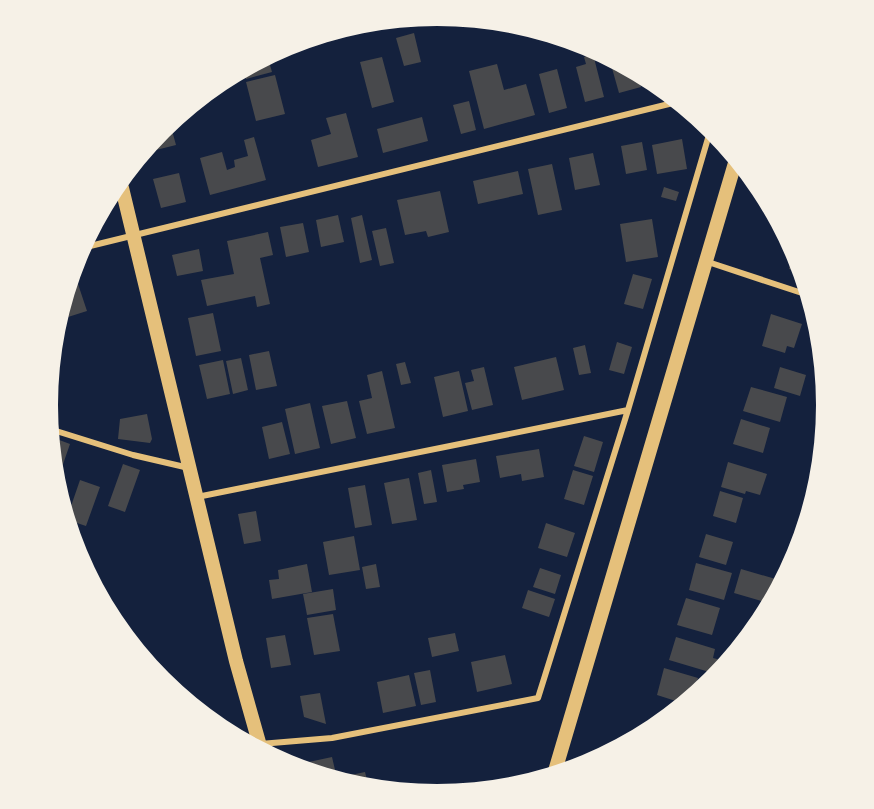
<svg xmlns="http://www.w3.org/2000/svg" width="874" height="809" viewBox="0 0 874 809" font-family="'Roboto Serif',serif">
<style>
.building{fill:#48494c}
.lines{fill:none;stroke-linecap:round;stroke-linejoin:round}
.minor{stroke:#e5c07b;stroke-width:6}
.primary{stroke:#e5c07b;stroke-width:14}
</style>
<rect width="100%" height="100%" fill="#14213d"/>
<!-- building -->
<path class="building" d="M414 33 421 62 404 66 396 38Z
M593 54 604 97 585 102 576 67 586 64 584 57Z
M382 57 394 102 372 108 360 62Z
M268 58 272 72 246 79 245 74Z
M610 61 639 80 641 87 619 93Z
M497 64 504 90 526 84 535 115 484 129 469 71Z
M557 69 567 108 549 113 539 74Z
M275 75 285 114 256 121 246 82Z
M469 101 476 130 461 134 453 105Z
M346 113 358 157 318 167 311 140 331 134 326 118Z
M422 117 428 141 383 153 377 129Z
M170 123 176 145 148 152 162 129Z
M254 137 266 180 210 195 200 158 222 152 227 170 235 167 234 160 248 156 244 140Z
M682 139 687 169 657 174 652 145Z
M642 142 647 170 626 174 621 146Z
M593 153 600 185 575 190 569 158Z
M552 164 562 210 538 215 528 169Z
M518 171 523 194 478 204 473 181Z
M179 173 186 202 161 208 153 179Z
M664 187 679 192 676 201 661 197Z
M440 191 449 232 428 237 426 231 405 235 397 200Z
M338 215 344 242 321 247 316 220Z
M362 215 372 260 360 263 351 218Z
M652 219 658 257 626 262 620 224Z
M303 223 309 252 286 257 280 227Z
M386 228 394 263 380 266 372 231Z
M268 232 273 255 260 258 270 304 257 307 255 296 207 306 201 280 234 274 227 241Z
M199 249 203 271 177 276 172 255Z
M794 252 797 256 800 272 789 269Z
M633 274 652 279 643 309 624 304Z
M77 281 87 311 68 317 66 311 72 283Z
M213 313 221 351 196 356 188 318Z
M771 314 802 324 794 348 787 346 785 353 762 346Z
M617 342 632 347 624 374 609 370Z
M585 345 591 373 579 375 573 348Z
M269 351 277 386 256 390 249 355Z
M556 357 564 390 522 400 514 367Z
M241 358 248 390 233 394 226 361Z
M223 360 230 394 207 399 199 365Z
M405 362 411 383 401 385 396 364Z
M484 367 493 405 472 410 465 383 474 381 471 370Z
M780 367 806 375 800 396 774 388Z
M382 371 395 428 367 434 359 401 372 398 367 375Z
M459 371 468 411 443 417 434 377Z
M751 387 787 397 780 422 743 411Z
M347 401 356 438 331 444 322 406Z
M310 403 320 448 295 454 285 409Z
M147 414 152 439 150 443 118 439 120 419Z
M741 419 770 428 763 453 733 444Z
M282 422 290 454 269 459 262 427Z
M584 436 603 442 594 472 574 466Z
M54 438 70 444 61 470Z
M539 449 544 477 522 481 521 474 500 478 496 456Z
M476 459 480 482 463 485 464 489 447 492 442 465Z
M728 462 767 474 760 495 746 491 745 494 721 487Z
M123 464 140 470 125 512 108 506Z
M431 470 437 502 424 504 418 473Z
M573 470 593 476 584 505 564 499Z
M409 478 417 520 392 524 384 483Z
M80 480 100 487 86 526 71 521 69 512Z
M365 485 372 525 355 528 348 488Z
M720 491 743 498 736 523 713 516Z
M256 511 261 541 244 544 238 514Z
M546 523 575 533 567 557 538 548Z
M706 534 733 542 726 565 699 557Z
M354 536 360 570 329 575 323 542Z
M696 563 732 573 724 600 689 590Z
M307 564 312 592 272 599 269 580 279 579 278 570Z
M376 564 380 587 366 589 362 567Z
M540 568 561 575 555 594 533 587Z
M741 569 779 580 765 602 734 593Z
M333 589 336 610 307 615 303 594Z
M528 590 555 599 549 617 522 608Z
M686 598 720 608 712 635 677 625Z
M333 614 340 651 314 655 307 618Z
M455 633 459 651 432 657 428 638Z
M285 635 291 665 271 668 266 638Z
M676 637 715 649 713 658 725 661 716 674 669 660Z
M505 655 512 684 477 692 471 662Z
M664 668 698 678 694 693 679 702 657 695Z
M430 670 436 702 421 705 414 673Z
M409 675 416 706 383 713 377 682Z
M320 693 326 724 304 717 300 696Z
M332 757 336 774 305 768 304 763Z
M365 772 367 780 346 776Z"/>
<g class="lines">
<!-- minor -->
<path class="minor" d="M82 248 673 103
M705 261 805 294
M53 430 133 455 189 468
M197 497 628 410
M260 744 332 738 538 698 628 410 711 128"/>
<!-- primary -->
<path class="primary" d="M122 188 236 661 260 746
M555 771 735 163"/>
</g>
<!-- crop -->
<path d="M0 0H874V809H0ZM58 405a379 379 0 1 1 758 0a379 379 0 1 1-758 0Z" fill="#f6f1e7" fill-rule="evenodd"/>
</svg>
